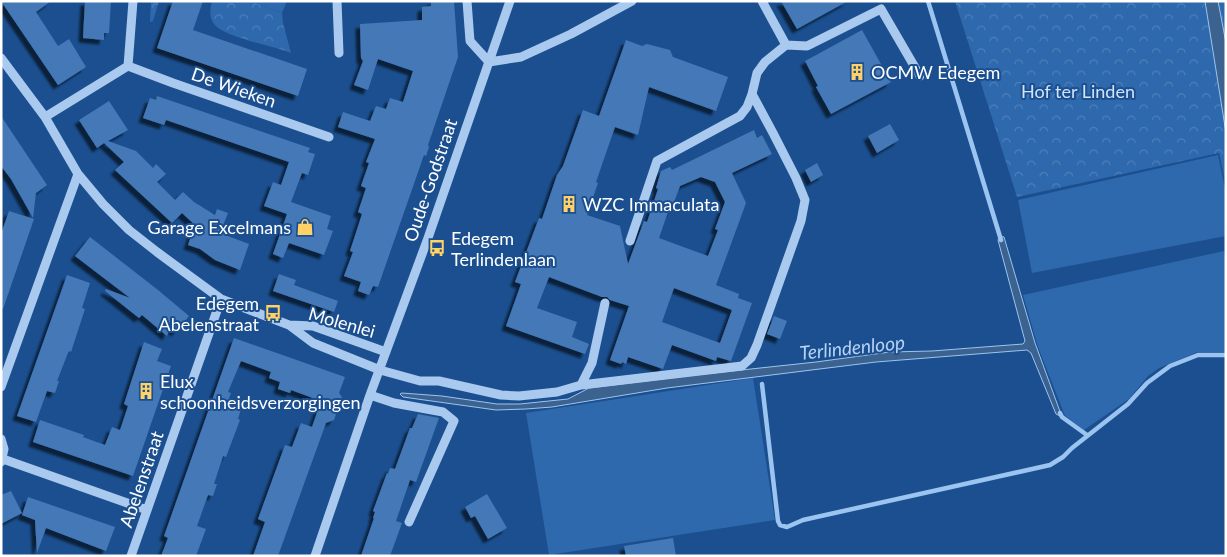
<svg xmlns="http://www.w3.org/2000/svg" width="1227" height="557" viewBox="0 0 1227 557" font-family="Lato,sans-serif">
<style>
.green{fill:#2e69ad}
.forest{fill:url(#forest-crowns)}
.water{fill:#3c6290;stroke:#9cc4f0}
.lines{fill:none;stroke-linecap:round;stroke-linejoin:round}
.stream{stroke:#9cc4f0;stroke-width:4.5}
.building{fill:#4478b7;fill-rule:evenodd;filter:url(#shadow)}
.minor{stroke:#a9c9ee;stroke-width:9}
.labels{text-anchor:middle;dominant-baseline:central;stroke-width:4;stroke-linejoin:round;paint-order:stroke}
.poi-label{font-size:18px;fill:#fff;stroke:#1b4f8f;text-anchor:start}
.street-label{font-size:18px;fill:#fff;stroke:#1b4f8f}
.park-label{font-size:18px;fill:#cfe3fa;stroke:#1b4f8f}
.water-label{font-size:19px;font-style:italic;fill:#b5d3f5;stroke:#1b4f8f}
</style>
<defs>
<pattern id="forest-crowns" width="20" height="18" patternUnits="userSpaceOnUse" patternTransform="scale(1.25)"><rect width="20" height="18" fill="#2e69ad"/><path d="M2 6a3 3 0 1 1 6 0M12 15a3 3 0 1 1 6 0" fill="none" stroke="#4d80b9"/></pattern>
<filter id="shadow"><feDropShadow dx="-4.5" dy="4.5" stdDeviation="1" flood-color="#0009"/></filter>
</defs>
<rect width="100%" height="100%" fill="#1b4f8f"/>
<!-- green -->
<path class="green" d="M250 1H287L282 13Z
M1218 155 1226 193V236L1032 273 1018 200Z
M1224 251 1226 261V352H1198L1159 368 1148 376 1129 399 1084 430 1065 416 1038 347 1023 295Z
M753 378 775 520 549 555 526 413Z"/>
<!-- forest -->
<path class="forest" d="M151 1H159L153 21 150 22Z
M212 1H250L282 13 283 23 291 53C274 46 223 37 214 24 209 17 210 9 212 1Z
M955 1H1226V185L1219 153 1017 197Z"/>
<!-- water -->
<path class="water" d="M1205 1H1218L1226 43V133Z
M1000 236 1004 237 1035 343 1062 417 1056 414 1031 353 1027 350 876 362 667 388 552 407 526 409 496 410 403 397 400 394 402 393 442 396 497 404H520L568 399 589 388 695 375 816 362 890 352 932 351 1023 344 1025 341 998 240Z"/>
<g class="lines">
<!-- stream -->
<path class="stream" d="M928 1 1001 240
M762 384 778 521 780 525 787 527 803 520 1050 465 1063 457 1072 448 1128 404 1147 383 1170 366 1198 355H1226
M1060 413 1062 417 1087 435"/>
</g>
<!-- building -->
<path class="building" d="M1 1H51L36 12 58 46 69 39 86 67 58 85Z
M85 1H111L109 33H104V40L83 38Z
M173 1H203L193 30 307 69 298 96 157 48Z
M431 1H454L458 57 428 145 429 147 426 156 424 155 378 287 373 286 369 295 358 291 361 282 344 276 353 252 350 251 362 214 358 212 366 188 361 186 369 163 366 162 375 139 338 127 343 112 370 121 376 106 386 109 390 98 403 102 413 71 378 59 368 90 354 85 363 61 361 58 360 24 422 20V7L431 6Z
M781 1H848L797 29Z
M862 30 891 82 831 114 816 87 818 86 805 61Z
M626 40 642 46 647 44 670 50 673 57 728 77 716 111 649 87 638 135 615 127 596 182 598 183 587 215 620 226 628 264 644 221 647 222 658 189 656 188 661 171 670 167 672 170 754 130 757 138 762 135 772 154 732 173 746 203 716 285 739 294 738 298 752 303 731 361 717 357 716 361 672 345 663 369 628 357 626 364 622 362 621 364 610 360 629 306 610 300 607 297H602L549 277 537 308 577 322 572 337 589 344 585 354 506 326 521 284 515 282 539 218 542 219 557 175 563 166 583 110 599 116ZM701 177 715 182 725 202 715 229 718 230 708 256 659 238 668 212 670 213 680 186ZM674 288 732 310 720 343 662 322Z
M157 96 310 148 308 152 315 154 308 175 302 173 291 202 331 216 327 229 333 231 324 255 289 243 283 258 273 254 287 214 264 206 273 182 281 185 289 162 166 120 164 125 143 118 150 98 156 100Z
M109 101 128 130 108 141 136 151 153 168 156 164 166 174 157 182 175 200 183 192 194 202 215 215 217 209 228 213 220 233 249 244 240 270 215 260 200 249 188 245 195 225 182 213 172 223 115 170 124 162 104 143 97 148 79 120Z
M1 116 47 185 36 193 33 218 11 179 1 166Z
M890 124 899 140 877 153 868 136Z
M817 163 823 175 811 182 805 170Z
M9 211 34 219 3 309 1 308V234Z
M90 237 158 290 189 316 176 332 170 327 167 336 142 315 139 318 105 291 106 289 130 298 75 256Z
M279 274 296 280 294 285 338 301 334 312 273 291Z
M67 275 90 283 82 308 85 309 71 352 69 351 66 358 57 381H59L55 393 47 391 36 422 17 416Z
M774 316 787 321 780 339 767 334Z
M234 338 345 377 339 393 342 397 334 420 326 423 278 556H253L265 522 258 519 285 445 292 447 301 423 312 427 321 401 291 390 290 393 278 389 280 382 269 378 271 372 241 361 228 392 231 393 229 398 240 403 241 409 238 419 240 420 226 457 223 456 214 484H217L213 496 208 495 197 526 206 529 196 556H161L168 538 164 536 169 522Z
M144 342 162 349 157 361 171 366 133 476 33 442 40 420 84 435 83 437 105 445 112 427 120 430 128 406 124 404Z
M418 414 439 418 416 482 410 480 396 521 402 523 390 556H361L374 518H373L375 512 373 511 387 473 388 474 390 468 395 469 410 428H412Z
M11 491 22 513 1 524V495Z
M487 494 507 528 488 539 475 516 471 518 465 507Z
M28 497 115 527 106 551 46 528 37 553 35 520 22 515Z
M673 538 676 556H626L624 546Z"/>
<g class="lines">
<!-- minor -->
<path class="minor" d="M337 1 339 53
M467 1 470 41 489 62
M786 45 807 46 881 9 920 76
M1 58 45 117 78 174 103 204 129 230 157 252 221 299 289 325 313 326 386 352
M489 62 521 57 571 34 632 1
M128 66 173 83 329 137
M45 117 128 66 133 1
M630 241 657 161 740 116 747 107 752 94 757 73 765 62 786 45 762 1
M289 325 313 343 380 370 420 381H439L501 395 519 396 557 392 581 385 742 366 751 358 757 345 801 221 805 200 796 178 773 133 752 94
M581 385 592 363 605 303
M1 387 78 174
M370 395 394 403 443 412 454 421 409 522
M1 439 4 449 1 462
M3 459 147 510
M131 556 221 299
M315 556 370 395 428 238 510 1"/>
</g>
<!-- icons -->
<defs>
<g id="building-bare" transform="scale(1.35)"><path d="M-4-6H4V6H1V3H-1V6H-4ZM-2.5-4.3h1.7v1.8h-1.7ZM.8-4.3h1.7v1.8H.8ZM-2.5-1h1.7V.8h-1.7ZM.8-1h1.7V.8H.8Z" fill="#ffd166" stroke="#1b4f8f" stroke-width="2.5" paint-order="stroke"/></g>
<g id="shop-bare" transform="scale(1.35)"><path d="M-5-2.5h2.3a2.7 3.5 0 0 1 5.4 0H5L5.5 6h-11ZM-1.5-2.5h3a1.5 2.3 0 0 0-3 0Z" fill="#ffd166" stroke="#1b4f8f" stroke-width="2.5" paint-order="stroke"/></g>
<g id="bus-bare" transform="scale(1.35)"><path d="M-5-6H5V4H4V6H2V4H-2V6H-4V4H-5ZM-3.5-4V0h7V-4ZM-3.5 1.2v1.5H-2V1.2ZM2 1.2v1.5H3.5V1.2Z" fill="#ffd166" stroke="#1b4f8f" stroke-width="2.5" paint-order="stroke"/></g>
</defs>
<g fill-rule="evenodd">
<use href="#building-bare" x="857" y="72"/>
<use href="#building-bare" x="569" y="204"/>
<use href="#shop-bare" x="305" y="227"/>
<use href="#bus-bare" x="437" y="248"/>
<use href="#bus-bare" x="273" y="313"/>
<use href="#building-bare" x="146" y="391"/>
</g>
<g class="labels">
<!-- poi labels -->
<g class="poi-label">
<text x="871" y="72">OCMW Edegem</text>
<text x="583" y="204">WZC Immaculata</text>
<text x="291" y="227" text-anchor="end">Garage Excelmans</text>
<text x="451" y="238">Edegem<tspan x="451" dy="21">Terlindenlaan</tspan></text>
<text x="259" y="303" text-anchor="end">Edegem<tspan x="259" dy="21">Abelenstraat</tspan></text>
<text x="160" y="381">Elux<tspan x="160" dy="21">schoonheidsverzorgingen</tspan></text>
</g>
<!-- street labels -->
<g class="street-label">
<text transform="translate(234 87) rotate(19)">De Wieken</text>
<text transform="translate(430 180) rotate(-71)">Oude-Godstraat</text>
<text transform="translate(342 322) rotate(16)">Molenlei</text>
<text transform="translate(141 479) rotate(-71)">Abelenstraat</text>
</g>
<!-- park labels -->
<g class="park-label">
<text x="1078" y="91">Hof ter Linden</text>
</g>
<!-- water labels -->
<g class="water-label">
<text transform="translate(852 347) rotate(-6)">Terlindenloop</text>
</g>
</g>
<!-- border -->
<rect width="1227" height="557" fill="none" stroke="#ffffff" stroke-width="5"/>
</svg>
